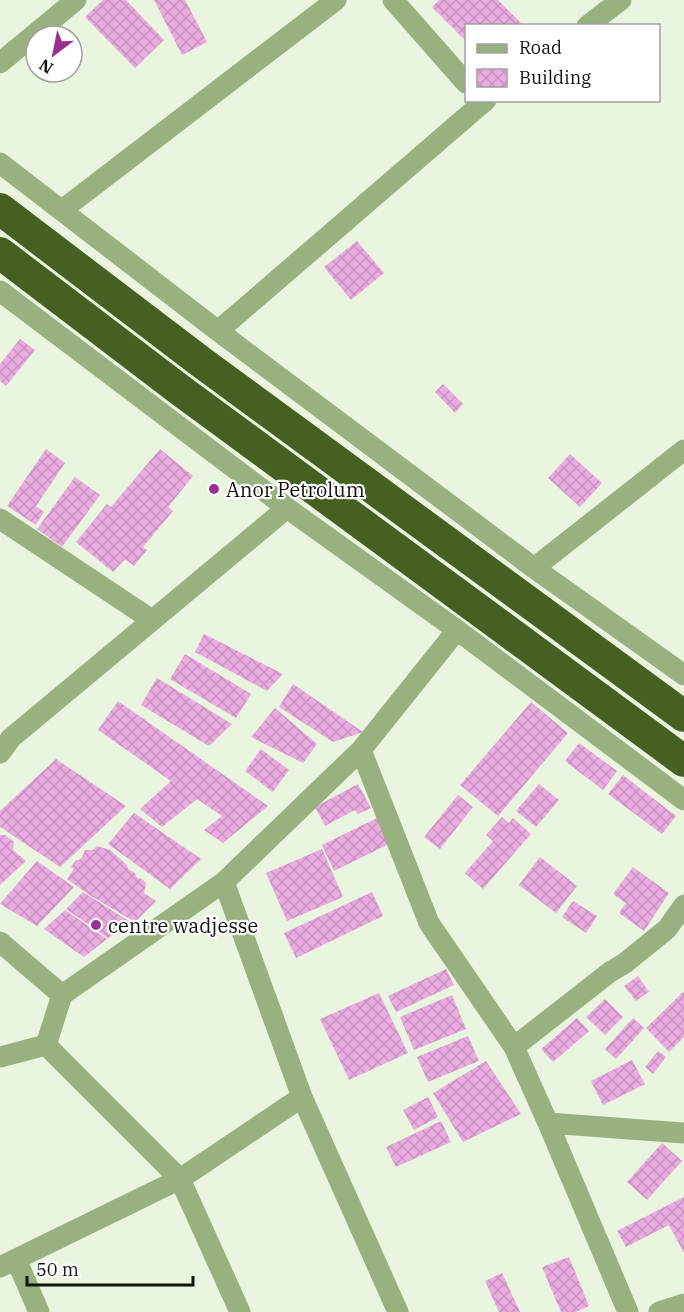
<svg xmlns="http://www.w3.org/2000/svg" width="684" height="1312" viewBox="0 0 684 1312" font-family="'IBM Plex Serif',serif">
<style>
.building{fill:url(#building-cross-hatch)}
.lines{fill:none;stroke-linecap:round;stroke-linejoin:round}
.minor{stroke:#99b180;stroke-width:21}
.highway{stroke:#456020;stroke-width:32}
.poi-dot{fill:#9b3092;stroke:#fff;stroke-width:2}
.labels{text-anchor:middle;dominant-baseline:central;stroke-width:4.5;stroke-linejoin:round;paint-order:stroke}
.poi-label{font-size:20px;fill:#11140d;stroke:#fff;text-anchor:start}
</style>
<defs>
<pattern id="building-cross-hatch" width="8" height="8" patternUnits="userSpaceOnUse" patternTransform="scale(1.5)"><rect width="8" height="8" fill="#eaabe1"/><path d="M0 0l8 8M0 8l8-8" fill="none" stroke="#c892c0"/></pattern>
</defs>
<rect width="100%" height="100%" fill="#eaf5df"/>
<!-- building -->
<path class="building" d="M103 0H126L164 40 135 68 85 17Z
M154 0H185L207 42 182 55Z
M439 0H498L524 26H466V41L432 7Z
M357 241 384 273 351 300 324 267Z
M20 339 35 350 6 386 0 381V364Z
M443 384 463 404 455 413 435 392Z
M46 449 65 463 36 506 44 512 36 525 7 506Z
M160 449 193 476 168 507 173 511 143 547 147 550 134 566 125 559 113 572 76 542 107 504 111 507Z
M570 454 602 483 580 507 548 478Z
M75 477 100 495 62 547 37 529Z
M204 634 283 674 267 691 195 652Z
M185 654 251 694 236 718 170 679Z
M157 678 232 724 209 746 141 705Z
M293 684 363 732 333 742 279 707Z
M118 701 268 806 223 843 204 830 222 816 197 799 162 827 140 809 171 781 98 730Z
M531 702 568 733 498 816 460 785Z
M275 708 317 744 303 763 251 737Z
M579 743 617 771 603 790 565 761Z
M261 749 289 770 273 792 245 771Z
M56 759 126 806 60 867 0 827V811Z
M623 775 676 816 662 834 608 794Z
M358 784 371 808 358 814 355 810 325 826 315 807Z
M539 784 559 800 536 827 516 811Z
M458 795 473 807 440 849 424 837Z
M134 813 201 859 170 889 108 844Z
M502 817 509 823 513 818 531 834 483 889 465 873 493 841 486 835Z
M377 818 389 844 334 871 322 845Z
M0 835H5L14 842 13 850 26 861 0 885Z
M97 846 110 850 127 865 128 869 135 873 136 877 143 880 146 883 144 893 156 901 135 922 91 896 67 879 74 869 71 867 76 860H79L82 857 85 850H93Z
M322 849 343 897 287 921 266 873Z
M540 857 577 886 556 913 519 885Z
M37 861 74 887 37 926 0 904Z
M633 867 669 893 644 931 619 913 626 903 613 894Z
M83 892 132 923 108 938 66 909Z
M372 892 383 916 296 958 284 933Z
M573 901 597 916 586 933 562 917Z
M65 910 107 939 84 957 44 929Z
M446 969 454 985 396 1012 388 996Z
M638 976 649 992 636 1001 624 986Z
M683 992 684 993V1037L669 1052 646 1028Z
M379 993 408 1053 349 1080 320 1019Z
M452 995 466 1029 414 1050 400 1017Z
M605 999 623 1017 605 1035 586 1017Z
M577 1018 589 1031 553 1062 541 1049Z
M633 1018 644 1028 616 1059 605 1049Z
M468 1036 479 1061 428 1082 417 1057Z
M658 1051 666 1057 653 1074 645 1067Z
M632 1060 645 1084 603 1105 591 1081Z
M486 1061 521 1114 463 1142 433 1093Z
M428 1097 438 1117 414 1130 403 1110Z
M441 1121 451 1142 396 1167 386 1147Z
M662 1143 682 1161 647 1200 627 1182Z
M684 1197V1253L669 1225 626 1247 617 1231Z
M569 1257 589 1306 576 1312H561L542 1267Z
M502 1273 520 1312H499L485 1281Z"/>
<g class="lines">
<!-- minor -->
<path class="minor" d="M393 0 466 83
M587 26 621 0
M0 63 76 0
M0 163 218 331 534 568 684 675
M62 210 336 0
M0 291 287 508 457 630 684 800
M218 331 486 100
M0 519 152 620
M534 568 684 450
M361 750 429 923 514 1047 548 1123 628 1312
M0 753 11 738 287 508
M224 882 302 1097 398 1312
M0 942 62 995
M46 1045 62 995 224 882 361 750 457 630
M46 1045 180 1179 240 1312
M514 1047 610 972 625 963 667 929 684 905
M0 1057 46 1045
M548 1123 684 1133
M16 1259 39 1312
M0 1267 180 1179 302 1097
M659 1312 684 1304"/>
<!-- highway -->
<path class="highway" d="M0 209 201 362 684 716
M0 253 180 390 684 761"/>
</g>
<!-- markers -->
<g class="poi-dot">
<circle cx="214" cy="489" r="6"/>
<circle cx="96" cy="925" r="6"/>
</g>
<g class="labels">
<!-- poi labels -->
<g class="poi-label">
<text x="226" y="489">Anor Petrolum</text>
<text x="108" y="925">centre wadjesse</text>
</g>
</g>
<!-- legend -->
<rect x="465" y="24" width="195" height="78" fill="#ffffff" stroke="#a0a19e" stroke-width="1.5"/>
<rect x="477" y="44" width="30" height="9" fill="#99b180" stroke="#a0a19e" stroke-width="1.5"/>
<text x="519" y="54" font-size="18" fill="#11140d">Road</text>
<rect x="477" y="69" width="30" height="18" fill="url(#building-cross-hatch)" stroke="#a0a19e" stroke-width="1.5"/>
<text x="519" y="84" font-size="18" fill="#11140d">Building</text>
<!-- north arrow -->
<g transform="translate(54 54) rotate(212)"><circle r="28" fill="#ffffff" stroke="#a0a19e" stroke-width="1.5"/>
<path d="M0-4.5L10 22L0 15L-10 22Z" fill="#9b3092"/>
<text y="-9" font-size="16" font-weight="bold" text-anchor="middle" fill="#11140d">N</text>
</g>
<!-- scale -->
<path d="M27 1276v9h166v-9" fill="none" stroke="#11140d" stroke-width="3"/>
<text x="36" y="1276" font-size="18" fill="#11140d" stroke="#ffffff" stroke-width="4.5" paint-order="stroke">50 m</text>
</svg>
